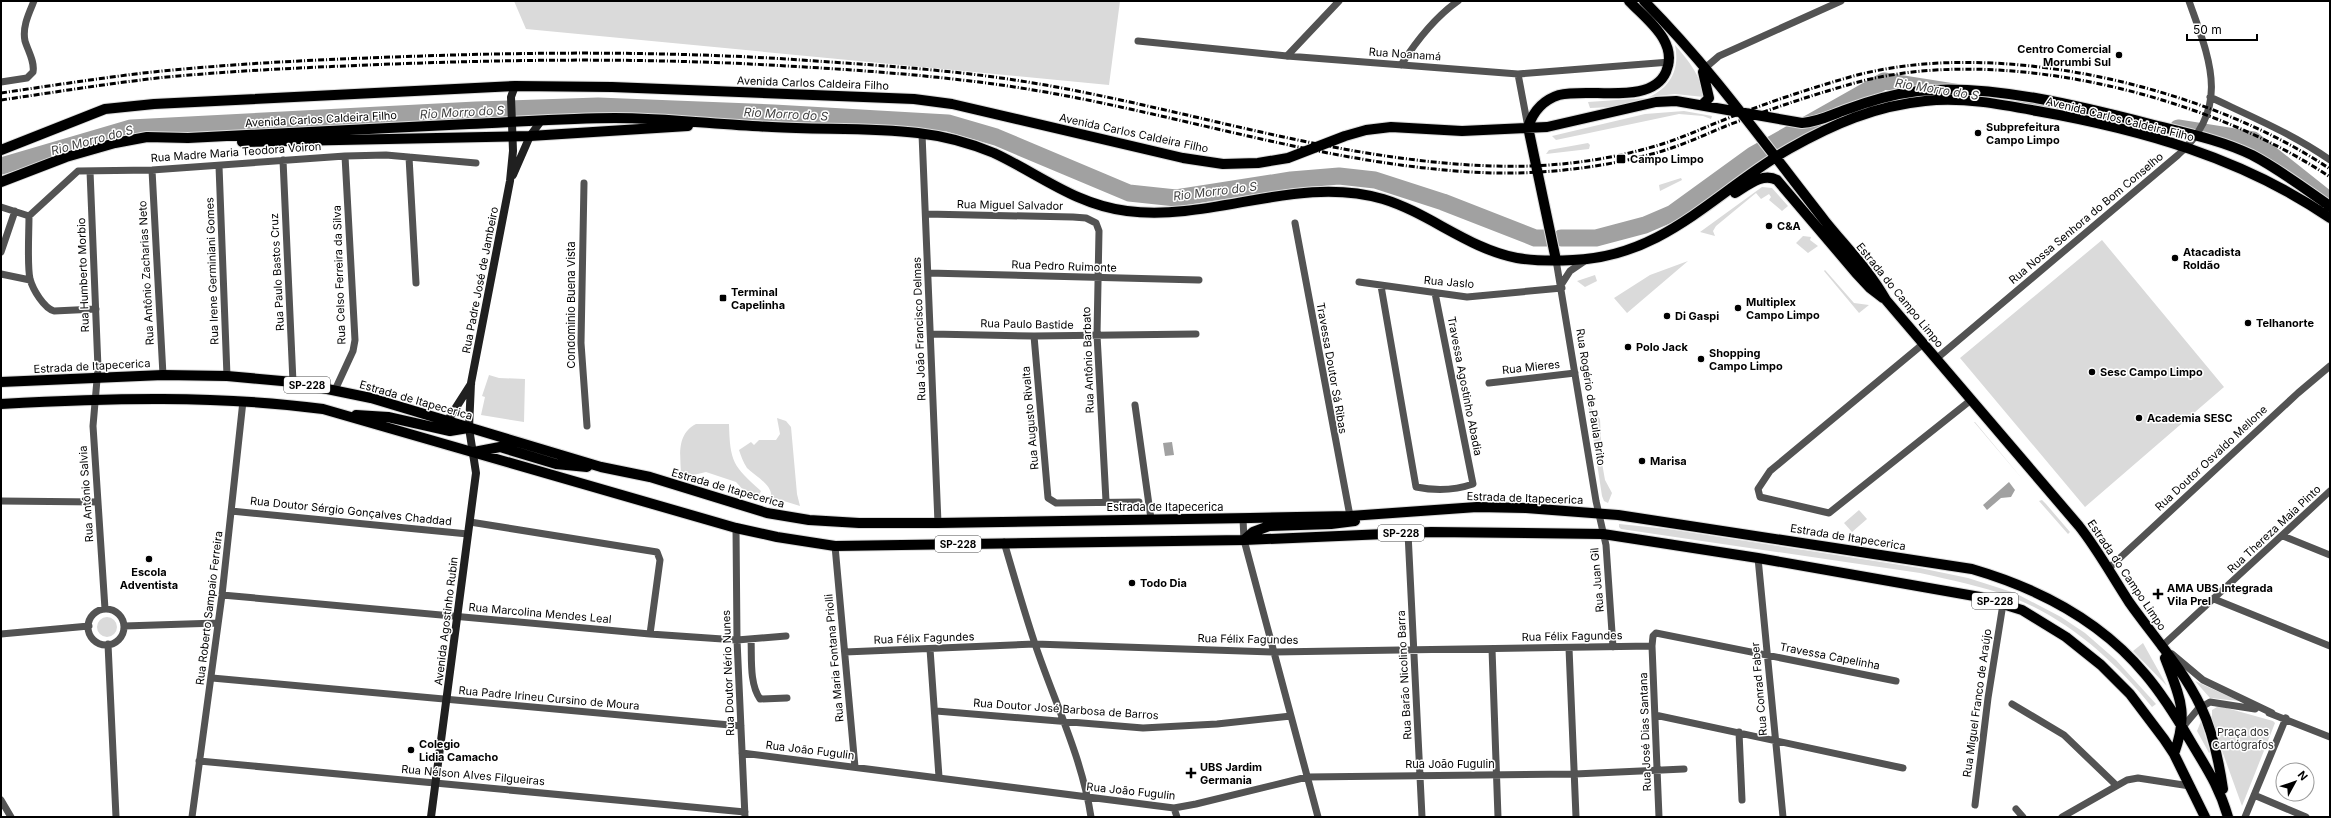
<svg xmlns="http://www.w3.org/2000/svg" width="2331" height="818" viewBox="0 0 2331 818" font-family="Inter,sans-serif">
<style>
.green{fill:#dadada}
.water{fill:#a1a1a1}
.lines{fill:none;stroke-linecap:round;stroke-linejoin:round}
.river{stroke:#a1a1a1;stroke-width:17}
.primary-casing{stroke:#dbdbdb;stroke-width:12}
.minor{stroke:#535353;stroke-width:7}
.secondary{stroke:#202020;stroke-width:8}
.primary{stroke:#000;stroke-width:10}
.rail{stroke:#000;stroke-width:3;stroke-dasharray:6 2 1 2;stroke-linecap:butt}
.poi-dot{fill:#000;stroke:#fff;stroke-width:1.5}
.labels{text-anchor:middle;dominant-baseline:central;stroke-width:3;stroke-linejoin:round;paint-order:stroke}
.shield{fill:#fff;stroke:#4c4c4c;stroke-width:1}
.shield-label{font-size:10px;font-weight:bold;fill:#000}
.poi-label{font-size:11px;font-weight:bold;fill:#000;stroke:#fff;text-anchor:start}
.street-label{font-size:11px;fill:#000;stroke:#fff}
.park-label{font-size:11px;fill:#313131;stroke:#fff}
.water-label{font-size:12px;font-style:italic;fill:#424242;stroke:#fff}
</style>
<rect width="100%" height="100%" fill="#fff"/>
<!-- green -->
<path class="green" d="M514 1H1120L1109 85 526 29Z
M1675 45C1689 61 1701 76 1704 97L1675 94 1649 97C1671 87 1680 68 1675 45Z
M1646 98 1612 107 1590 108 1588 102Z
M1684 111 1712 116 1711 119 1703 116 1679 114 1556 140 1552 136 1645 114Z
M1588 143 1590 145 1589 149 1546 154 1549 150Z
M1681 178 1682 180 1660 191 1659 185Z
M1762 187 1772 188 1788 206 1782 211 1769 200 1771 197 1769 194 1761 199 1756 193 1716 226 1713 231 1715 236 1700 232Z
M1803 236 1811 237 1810 240 1818 246 1808 253 1796 243Z
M2102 240 2224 387 2085 507 1960 358Z
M1688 261 1627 313 1614 298 1650 275Z
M1825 270 1854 303 1869 305 1859 313 1824 271Z
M1595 275 1597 281 1585 287 1577 281Z
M489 375 499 378 525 379 524 422 481 415 485 397 482 396Z
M1588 404 1600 419 1602 463 1605 480 1612 493 1608 503 1604 501 1602 496Z
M777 418 786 421 791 427 797 494 800 506 771 497C773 485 755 476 747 468 743 462 741 456 739 450L751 442 754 445 759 440H776L780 434Z
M1974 422H1975L2024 481Z
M696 424H729C730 462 733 466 761 491L758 497 746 493 736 482 706 472 689 476 681 473C680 453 677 434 696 424Z
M2042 500 2046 504 2070 532 2068 534 2039 501Z
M1859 510 1867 519 1852 532 1844 523Z
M1619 524 1668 529 1920 568 1968 578 2015 593 2061 617 2085 633 2116 660 2156 704 2152 707C2115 661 2067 618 2011 597 1981 586 1951 580 1920 573L1621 529 1619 527Z
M97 627a10 10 0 1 1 20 0a10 10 0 1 1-20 0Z
M2143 643 2167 686 2133 651Z
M2195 681 2239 701 2210 698Z
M2223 707 2273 721 2275 723 2242 806 2212 723V710L2217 707Z
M2201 721 2210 752 2209 753 2197 731Z"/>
<!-- water -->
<path class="water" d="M1172 442 1174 455 1165 456 1163 443Z
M2009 482 2015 490 2011 497 2001 498 1987 510 1983 505Z"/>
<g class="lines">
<!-- river -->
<path class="river" d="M2178 128 2253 140 2330 201
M1 166 131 128 476 110 598 106 774 113 948 123 996 137 1129 193 1176 198 1291 180 1339 176 1375 180 1443 202 1535 238H1550
M1561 238H1596L1645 225 1673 213 1753 155 1884 81 2101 115"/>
<!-- primary casing -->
<g class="primary-casing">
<path id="primary" d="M1644 1C1711 68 1766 146 1825 221 1846 247 1870 271 1886 300L2079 526C2098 550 2112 576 2129 602 2153 636 2183 669 2201 707 2213 732 2219 762 2223 789
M1702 105 1709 98 1703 72 1705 68
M1528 127C1533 112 1543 100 1559 95 1590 87 1651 106 1666 72 1679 42 1647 20 1629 1
M1528 127 1556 260
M242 142 530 136 688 126
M1 150 105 109 154 104 515 86 612 87 914 99 952 104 1183 158 1223 164 1258 163 1288 158 1345 136 1366 130 1391 127 1462 131 1547 127 1656 102 1676 101 1802 123C1818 122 1831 115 1845 110 1869 101 1893 94 1918 91 1990 83 2084 107 2154 125 2186 133 2221 140 2252 155 2279 169 2305 189 2330 206
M1 182 66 157 115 143 147 137 188 138C282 133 376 129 469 124 518 122 566 118 615 118 667 118 720 125 772 127 820 130 870 127 918 133 944 136 970 143 994 153 1039 174 1076 205 1127 211 1213 222 1298 174 1383 199 1429 213 1469 249 1517 258 1535 261 1554 261 1573 260 1664 257 1716 191 1789 149 1833 124 1875 106 1925 101 1963 97 2000 104 2037 111 2140 129 2243 158 2330 218
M1735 193C1747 186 1762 172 1777 180L1856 273 1870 288 1883 298
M1 382 163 375 227 376 293 382 371 398 601 467 650 477 767 513 809 520 859 523H938L1250 518 1350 516 1477 507 1526 508 1618 515 1972 569C2037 588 2101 621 2145 674 2163 695 2177 718 2191 742 2207 769 2219 786 2228 817
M1 404C109 398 216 395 323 409L736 528 777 537 835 546 1244 540 1431 532 1603 534 1758 558 1980 597 2022 610 2066 637 2101 665 2130 694 2164 739 2174 754 2205 817
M356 415 388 417 450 431 468 428
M474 452 500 447 556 464 587 467
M1244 540 1253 532 1269 526 1331 524 1355 521
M2165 658C2180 698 2189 712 2174 754"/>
</g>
<!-- minor -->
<path class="minor" d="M1138 41 1287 56 1518 74 1670 62
M1287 56 1339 1
M1401 65C1417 40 1434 18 1458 1
M1705 68 1719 56 1841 1
M1518 74 1528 127
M1 82 27 78 33 72C35 62 28 51 25 41 22 27 29 13 34 1
M2210 97C2250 116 2293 134 2330 160
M922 134 938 523
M409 157 416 283
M283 160 293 382
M219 166 227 376
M152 170 163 375
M90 171 98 368 93 426 105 609
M584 183 581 343 587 426
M1 207 29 216 78 171 152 170 345 156 386 155 476 163
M926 214 1073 217 1086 218 1096 223 1099 231 1097 335 1106 501
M29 216C29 232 27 266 30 279 33 290 44 308 54 311L96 309
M1295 223 1350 516
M1 252 15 211
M1556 260 1596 501 1606 545 1613 647
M928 273 1199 280
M1 274 30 280
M1359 282 1467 297 1562 288
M1561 285 1570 271 1586 260
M1381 286 1416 487C1436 491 1453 491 1473 484L1435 293
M931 334 1034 336 1196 334
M1034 336 1048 498 1056 503 1139 502
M1923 344 1770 471 1758 489 1760 497 1829 513 1971 400
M1936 359 2178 155C2232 107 2209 58 2189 1
M1489 383 1575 373
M335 390 353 351 355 340 345 156
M1135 405 1151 519
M1 501 98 502
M231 511 468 534
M1243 519 1244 540 1318 817
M470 522 657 552 660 560 650 634
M736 528 737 640 745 817
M1408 533 1422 817
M2283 536 2330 555
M1004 542C1014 576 1024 611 1035 644 1054 701 1082 757 1091 817
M835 546 855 767
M1758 558 1783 817
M2109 568 2298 393 2330 366
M222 595 650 634 737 640 786 636
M2214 599 2330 646
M88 627a18 18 0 1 1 36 0a18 18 0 1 1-36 0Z
M124 626 218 623
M1 634 89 626
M751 639C752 657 749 683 760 699L787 698
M108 644 116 817
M1569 648 1576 817
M2162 648 2161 647 2330 491
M930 649 939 777
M1492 649 1498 817
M845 652 1035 644 1274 652 1652 646
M2172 654 2203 680 2272 713
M212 678 741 726
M2012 704 2064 735 2116 785
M936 711 1143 728 1217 724 1291 716
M2269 713 2330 737
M1655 715 1903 768
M2182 728 2198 709 2210 702 2255 709
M1739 732 1742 800
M742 753 1174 808 1196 804 1307 777 1575 774 1684 769
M199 761 745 812
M2254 795 2306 817
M1 800 11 817
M1975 805 1988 698 2003 604
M1174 808 1177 817
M2016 809 2023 817
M192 817 222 595 243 401
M1659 817 1652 646 1653 636 1656 633 1896 681
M2062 817 2127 780 2138 778 2190 786
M2245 817 2286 718"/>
<!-- secondary -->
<path class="secondary" d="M513 175 530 136 541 121
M448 420 471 384
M431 817 476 473 469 428 471 383 510 181 513 151 511 97 515 86"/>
<!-- primary -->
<use href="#primary" class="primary"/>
<!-- rail -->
<path class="rail" d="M1 93C48 86 95 79 143 73 226 64 309 60 393 57 524 52 655 51 787 59 858 64 930 68 1001 78 1166 101 1326 161 1494 166 1549 168 1606 161 1659 145 1682 138 1703 128 1726 119 1766 103 1808 89 1850 77 1994 36 2207 86 2330 169
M1 100C56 92 111 83 167 77 242 70 317 67 393 64 525 59 655 58 787 66 858 70 930 75 1001 85 1166 108 1327 168 1494 173 1549 174 1607 167 1659 152 1683 145 1704 135 1726 126 1767 110 1809 96 1851 84 1996 42 2206 94 2330 177"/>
</g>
<!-- markers -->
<g class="poi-dot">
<circle cx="2119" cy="55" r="4"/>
<circle cx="1978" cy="133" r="4"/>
<rect x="1616" y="154" width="10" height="10" rx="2"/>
<circle cx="1769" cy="226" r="4"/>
<circle cx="2175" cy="258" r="4"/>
<rect x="719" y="294" width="8" height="8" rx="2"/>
<circle cx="1738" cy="308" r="4"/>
<circle cx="1667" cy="316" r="4"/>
<circle cx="2248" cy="323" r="4"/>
<circle cx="1628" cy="347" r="4"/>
<circle cx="1701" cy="359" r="4"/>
<circle cx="2092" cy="372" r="4"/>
<circle cx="2139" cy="418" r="4"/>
<circle cx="1642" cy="461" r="4"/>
<circle cx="149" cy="559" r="4"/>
<circle cx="1132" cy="583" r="4"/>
<path d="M2156 588h4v4h4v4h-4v4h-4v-4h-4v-4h4z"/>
<circle cx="411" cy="750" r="4"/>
<path d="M1189 767h4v4h4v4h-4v4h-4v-4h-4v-4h4z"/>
</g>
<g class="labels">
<!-- shield labels -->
<g class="shield">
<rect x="284" y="377" width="46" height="16" rx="3"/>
<rect x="1378" y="525" width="46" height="16" rx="3"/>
<rect x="935" y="536" width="46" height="16" rx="3"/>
<rect x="1972" y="593" width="46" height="16" rx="3"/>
</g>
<g class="shield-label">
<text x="307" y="385">SP-228</text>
<text x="1401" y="533">SP-228</text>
<text x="958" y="544">SP-228</text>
<text x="1995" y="601">SP-228</text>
</g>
<!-- poi labels -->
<g class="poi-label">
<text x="2111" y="49" text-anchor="end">Centro Comercial<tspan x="2111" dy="13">Morumbi Sul</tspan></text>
<text x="1986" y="127">Subprefeitura<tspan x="1986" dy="13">Campo Limpo</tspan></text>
<text x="1630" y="159">Campo Limpo</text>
<text x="1777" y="226">C&amp;A</text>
<text x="2183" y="252">Atacadista<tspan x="2183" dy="13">Roldão</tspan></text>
<text x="731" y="292">Terminal<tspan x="731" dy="13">Capelinha</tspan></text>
<text x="1746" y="302">Multiplex<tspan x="1746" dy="13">Campo Limpo</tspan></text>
<text x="1675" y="316">Di Gaspi</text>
<text x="2256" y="323">Telhanorte</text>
<text x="1636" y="347">Polo Jack</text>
<text x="1709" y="353">Shopping<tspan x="1709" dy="13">Campo Limpo</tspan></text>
<text x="2100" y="372">Sesc Campo Limpo</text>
<text x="2147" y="418">Academia SESC</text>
<text x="1650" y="461">Marisa</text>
<text x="149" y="572" text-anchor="middle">Escola<tspan x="149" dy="13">Adventista</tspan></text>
<text x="1140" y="583">Todo Dia</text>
<text x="2167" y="588">AMA UBS Integrada<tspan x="2167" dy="13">Vila Prel</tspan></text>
<text x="419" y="744">Colegio<tspan x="419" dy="13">Lidia Camacho</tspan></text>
<text x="1200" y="767">UBS Jardim<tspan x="1200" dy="13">Germania</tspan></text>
</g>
<!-- street labels -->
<g class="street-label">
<text transform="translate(1405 54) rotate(4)">Rua Noanamá</text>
<text transform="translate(813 83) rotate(2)">Avenida Carlos Caldeira Filho</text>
<text transform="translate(321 119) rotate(-3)">Avenida Carlos Caldeira Filho</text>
<text transform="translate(2120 119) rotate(14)">Avenida Carlos Caldeira Filho</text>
<text transform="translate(1134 133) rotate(12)">Avenida Carlos Caldeira Filho</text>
<text transform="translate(236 152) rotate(-4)">Rua Madre Maria Teodora Voiron</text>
<text transform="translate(1010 205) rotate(1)">Rua Miguel Salvador</text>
<text transform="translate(2086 218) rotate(-40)">Rua Nossa Senhora do Bom Conselho</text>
<text transform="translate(1064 266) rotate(2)">Rua Pedro Ruimonte</text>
<text transform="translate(212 271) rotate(-92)">Rua Irene Germiniani Gomes</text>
<text transform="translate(277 272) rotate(-93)">Rua Paulo Bastos Cruz</text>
<text transform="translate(146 273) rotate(-93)">Rua Antônio Zacharias Neto</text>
<text transform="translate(83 275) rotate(-92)">Rua Humberto Morbio</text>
<text transform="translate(339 275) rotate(-92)">Rua Celso Ferreira da Silva</text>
<text transform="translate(480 280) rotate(-79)">Rua Padre José de Jambeiro</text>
<text transform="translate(1449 282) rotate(5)">Rua Jaslo</text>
<text transform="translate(1900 295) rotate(51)">Estrada do Campo Limpo</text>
<text transform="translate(571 305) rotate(-90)">Condominio Buena Vista</text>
<text transform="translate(1027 324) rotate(1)">Rua Paulo Bastide</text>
<text transform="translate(919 329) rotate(-92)">Rua João Francisco Delmas</text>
<text transform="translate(1088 360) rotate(-92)">Rua Antônio Barbato</text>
<text transform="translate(92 366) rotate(-3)">Estrada de Itapecerica</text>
<text transform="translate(1531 367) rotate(-6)">Rua Mieres</text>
<text transform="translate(1332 368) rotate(80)">Travessa Doutor Sá Ribas</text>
<text transform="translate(1465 386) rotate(79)">Travessa Agostinho Abadia</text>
<text transform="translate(1591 397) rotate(81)">Rua Rogério de Paula Brito</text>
<text transform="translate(416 400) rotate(16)">Estrada de Itapecerica</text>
<text transform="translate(1030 418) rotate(-95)">Rua Augusto Rivalta</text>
<text transform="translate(2211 458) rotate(-43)">Rua Doutor Osvaldo Mellone</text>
<text transform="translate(728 488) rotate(16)">Estrada de Itapecerica</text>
<text transform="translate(86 494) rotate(-94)">Rua Antônio Salvia</text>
<text transform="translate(1525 498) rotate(2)">Estrada de Itapecerica</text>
<text x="1165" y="507">Estrada de Itapecerica</text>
<text transform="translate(351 511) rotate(6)">Rua Doutor Sérgio Gonçalves Chaddad</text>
<text transform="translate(2274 529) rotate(-43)">Rua Thereza Maia Pinto</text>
<text transform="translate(1848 537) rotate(9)">Estrada de Itapecerica</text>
<text transform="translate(2127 575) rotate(56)">Estrada do Campo Limpo</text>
<text transform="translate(1597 580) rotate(-95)">Rua Juan Gil</text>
<text transform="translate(209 608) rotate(-83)">Rua Roberto Sampaio Ferreira</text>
<text transform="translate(540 613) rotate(5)">Rua Marcolina Mendes Leal</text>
<text transform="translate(446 621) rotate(-83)">Avenida Agostinho Rubin</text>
<text transform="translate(1572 636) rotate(-1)">Rua Félix Fagundes</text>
<text transform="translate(924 638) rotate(-2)">Rua Félix Fagundes</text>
<text transform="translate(1248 639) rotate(1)">Rua Félix Fagundes</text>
<text transform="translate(1830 656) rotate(11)">Travessa Capelinha</text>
<text transform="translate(834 658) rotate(-95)">Rua Maria Fontana Priolli</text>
<text transform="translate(728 673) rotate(-92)">Rua Doutor Nério Nunes</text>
<text transform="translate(1404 675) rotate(-93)">Rua Barão Nicolino Barra</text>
<text transform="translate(1759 689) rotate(-95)">Rua Conrad Faber</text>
<text transform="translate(549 698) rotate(5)">Rua Padre Irineu Cursino de Moura</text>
<text transform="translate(1977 703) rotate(-82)">Rua Miguel Franco de Araújo</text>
<text transform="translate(1066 709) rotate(4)">Rua Doutor José Barbosa de Barros</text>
<text transform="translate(1645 732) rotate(-92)">Rua José Dias Santana</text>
<text transform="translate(810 750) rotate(7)">Rua João Fugulin</text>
<text x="1450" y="764">Rua João Fugulin</text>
<text transform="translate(473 775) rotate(5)">Rua Nélson Alves Filgueiras</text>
<text transform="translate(1131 791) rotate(6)">Rua João Fugulin</text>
</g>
<!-- park labels -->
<g class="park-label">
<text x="2243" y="732">Praça dos<tspan x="2243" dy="13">Cartógrafos</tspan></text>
</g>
<!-- water labels -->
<g class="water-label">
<text transform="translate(1937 89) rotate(9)">Rio Morro do S</text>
<text transform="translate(462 112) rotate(-3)">Rio Morro do S</text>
<text transform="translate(786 114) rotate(3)">Rio Morro do S</text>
<text transform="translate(92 140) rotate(-15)">Rio Morro do S</text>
<text transform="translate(1215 191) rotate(-7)">Rio Morro do S</text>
</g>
</g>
<!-- border -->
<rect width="2331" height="818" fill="none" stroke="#000000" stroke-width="4"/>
<!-- north arrow -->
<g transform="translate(2295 782) rotate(50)"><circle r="19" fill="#ffffff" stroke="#999999"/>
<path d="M0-3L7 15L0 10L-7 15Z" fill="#000000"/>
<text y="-6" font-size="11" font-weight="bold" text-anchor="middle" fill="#000000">N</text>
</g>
<!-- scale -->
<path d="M2187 34v6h70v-6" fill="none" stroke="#000000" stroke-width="2"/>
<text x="2193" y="34" font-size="12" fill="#000000" stroke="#ffffff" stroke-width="3" paint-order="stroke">50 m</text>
</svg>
